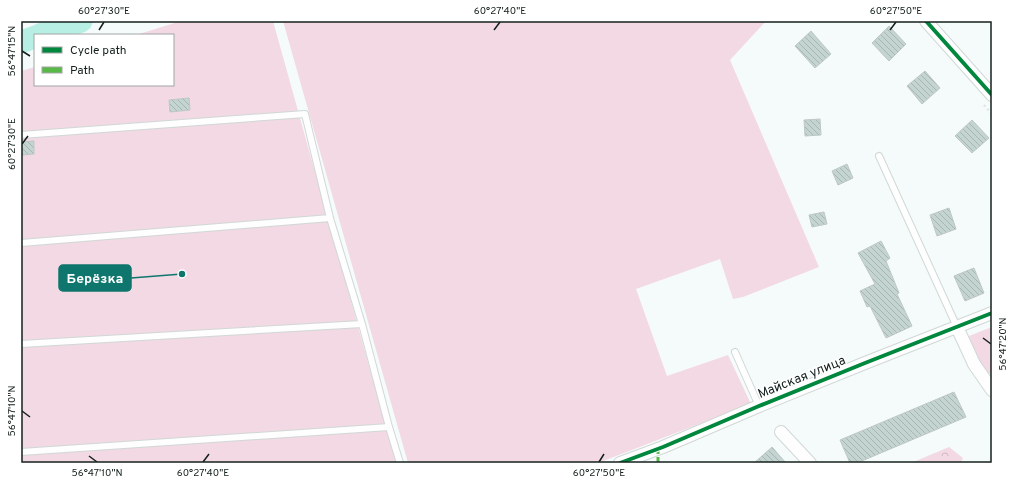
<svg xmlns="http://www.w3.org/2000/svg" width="1013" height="484" viewBox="0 0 1013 484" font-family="Overpass,sans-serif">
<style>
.green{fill:#f2d9e3}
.park{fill:url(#park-crowns)}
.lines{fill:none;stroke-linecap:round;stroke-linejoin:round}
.river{stroke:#b8efe4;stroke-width:23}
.building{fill:url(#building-back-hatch);stroke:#bfc8c6}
.service-casing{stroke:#d0d8d6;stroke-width:8}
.minor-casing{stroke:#d0d8d6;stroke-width:14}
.path{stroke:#e1e4e3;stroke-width:2.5;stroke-dasharray:2 3;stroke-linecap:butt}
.service{stroke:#fefefe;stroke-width:6}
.minor{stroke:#fefefe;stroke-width:12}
.quiet{stroke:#58b947;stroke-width:3;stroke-dasharray:6 3;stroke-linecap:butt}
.cycleway-casing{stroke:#fff;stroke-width:6}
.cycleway{stroke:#00873e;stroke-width:4}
.ticks{fill:none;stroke:#14201d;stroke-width:1.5}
.labels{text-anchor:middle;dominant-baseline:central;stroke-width:3;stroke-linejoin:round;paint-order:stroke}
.street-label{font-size:13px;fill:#14201d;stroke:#fff}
.leader{fill:none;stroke:#0f766e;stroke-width:1.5}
.callout-dot{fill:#0f766e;stroke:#fff;stroke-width:1.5}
.callout{fill:#0f766e;stroke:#0f766e;stroke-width:1.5}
.callout-label{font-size:14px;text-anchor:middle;font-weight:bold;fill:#fff}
.neatline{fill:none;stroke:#14201d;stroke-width:1.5}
.ticks-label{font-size:10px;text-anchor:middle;fill:#14201d}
</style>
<defs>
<pattern id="park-crowns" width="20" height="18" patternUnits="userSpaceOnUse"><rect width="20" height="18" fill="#f2d9e3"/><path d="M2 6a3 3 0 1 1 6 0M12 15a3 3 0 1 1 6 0" fill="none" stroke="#cfbac2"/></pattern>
<pattern id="building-back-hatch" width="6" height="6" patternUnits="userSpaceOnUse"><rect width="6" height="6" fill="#c3d4d1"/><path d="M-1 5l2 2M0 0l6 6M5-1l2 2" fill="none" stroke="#a7b6b3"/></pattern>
</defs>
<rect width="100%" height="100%" fill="#f5fbfa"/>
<!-- green -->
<path class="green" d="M181 21H273L396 463H21V71L35 67V85H173V35H136Z
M283 21H766L730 60 819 267 743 297 733 299 720 259 636 289 667 376 728 355 751 404 598 463H408Z
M992 327V371L989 374H988C980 362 973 350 969 336Z"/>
<!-- park -->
<path class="park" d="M949 447 963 458 961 463H911Z"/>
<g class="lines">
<!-- river -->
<path class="river" d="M40 35 81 21
M21 42 35 37"/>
</g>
<!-- building -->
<path class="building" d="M889 26 906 44 889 61 872 43Z
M811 31 831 54 815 68 795 46Z
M925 71 940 88 922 104 907 86Z
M189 98 190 110 170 112 169 100Z
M820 119 821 135 805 136 804 120Z
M972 120 989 138 972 153 955 136Z
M34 141V154L22 155 21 142Z
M847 164 853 178 838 185 832 171Z
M949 208 956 229 937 236 930 215Z
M824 212 827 224 812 227 809 215Z
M881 241 890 258 886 261 899 293 897 294 912 326 886 338 870 306 867 307 860 291 875 284 858 253Z
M974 268 984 293 965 301 954 276Z
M954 392 966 417 857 463H850L840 440Z
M772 447 786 463H754Z"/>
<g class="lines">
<!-- service casing -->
<g class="service-casing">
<path id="service" d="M21 135 305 114 330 218 362 324 389 427 400 463
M879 156 957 327
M21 243 330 218
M21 344 362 324
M735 352 759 406
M21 452 389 427"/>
</g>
<!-- minor casing -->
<g class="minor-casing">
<path id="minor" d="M926 21 992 95
M957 327 974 364 992 390
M781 432 810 463
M620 463 663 447 759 406 865 363 992 313"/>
</g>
<!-- path -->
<path class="path" d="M984 105 992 114"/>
<!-- service -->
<use href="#service" class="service"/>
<!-- minor -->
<use href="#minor" class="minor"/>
<!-- quiet -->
<path class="quiet" d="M658 463V449"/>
<!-- cycleway casing -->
<g class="cycleway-casing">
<path id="cycleway" d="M926 21 992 95
M620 463 663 447 759 406 865 363 992 313"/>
</g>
<!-- cycleway -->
<use href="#cycleway" class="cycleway"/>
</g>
<!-- ticks -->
<path class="ticks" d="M99 30 104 22M494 30 500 22M890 30 896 22M22 51 30 56M22 144 28 136M983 338 991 344M22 411 30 417M89 456 97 462M203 462 209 454M599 462 604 454"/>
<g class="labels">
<!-- street labels -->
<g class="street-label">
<text transform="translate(802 378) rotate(-22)">Майская улица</text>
</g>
</g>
<!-- callouts -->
<path class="leader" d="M182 274L131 278"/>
<circle class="callout-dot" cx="182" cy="274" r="4"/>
<rect class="callout" x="59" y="265" width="72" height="26" rx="4"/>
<g class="callout-label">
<text x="95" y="283">Берёзка</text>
</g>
<!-- border -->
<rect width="1013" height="484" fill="none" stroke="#ffffff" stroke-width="44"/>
<!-- legend -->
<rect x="34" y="34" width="140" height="52" fill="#ffffff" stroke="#a1a6a5"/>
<rect x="42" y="47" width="20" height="6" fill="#00873e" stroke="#a1a6a5"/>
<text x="70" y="54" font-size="12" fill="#14201d">Cycle path</text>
<rect x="42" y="67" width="20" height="6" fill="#58b947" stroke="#a1a6a5"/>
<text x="70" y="74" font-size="12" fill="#14201d">Path</text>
<rect x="22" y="22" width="969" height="440" class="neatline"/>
<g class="ticks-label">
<text x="104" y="14">60°27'30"E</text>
<text x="500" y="14">60°27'40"E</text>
<text x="896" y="14">60°27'50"E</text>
<text transform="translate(11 51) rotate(-90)" y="4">56°47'15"N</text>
<text transform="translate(11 144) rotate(-90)" y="4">60°27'30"E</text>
<text transform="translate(1002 344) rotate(-90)" y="4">56°47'20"N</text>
<text transform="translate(11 411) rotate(-90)" y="4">56°47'10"N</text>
<text x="97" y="476">56°47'10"N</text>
<text x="203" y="476">60°27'40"E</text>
<text x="599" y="476">60°27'50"E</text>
</g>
</svg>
